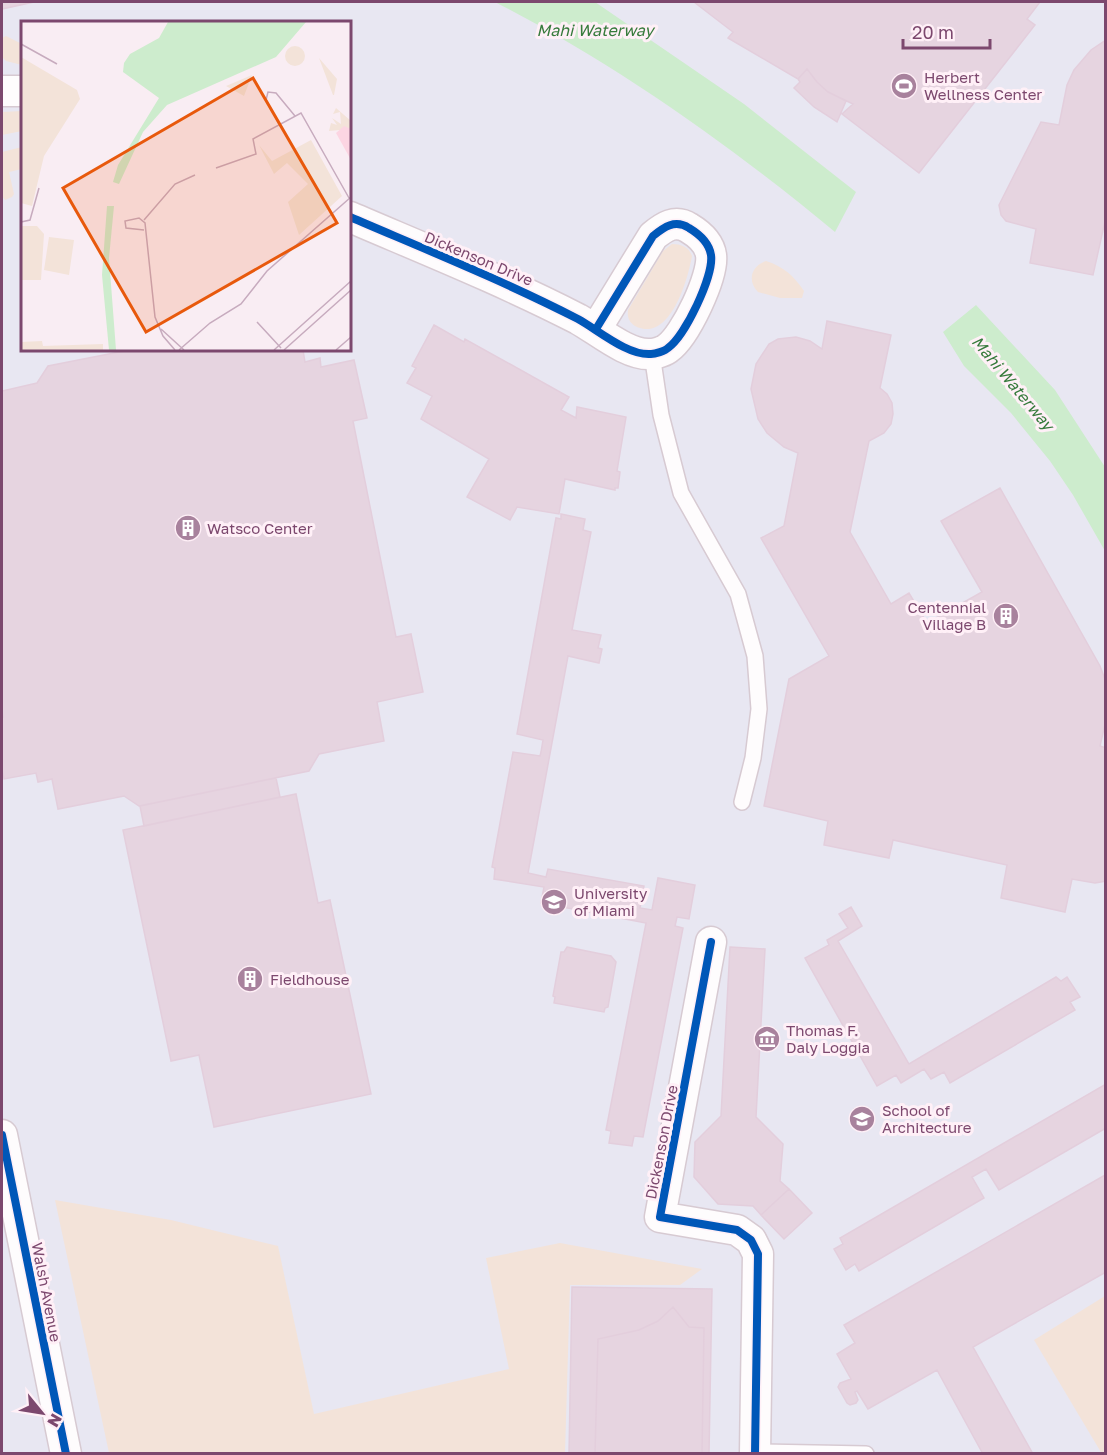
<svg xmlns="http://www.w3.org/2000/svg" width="1107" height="1455" viewBox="0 0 1107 1455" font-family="'Golos Text',sans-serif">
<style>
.education{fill:#e8e7f2;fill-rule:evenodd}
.green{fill:#f3e3d9}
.water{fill:#cdeccd}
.building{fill:#e6d4e0;stroke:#e3cedc;stroke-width:1.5}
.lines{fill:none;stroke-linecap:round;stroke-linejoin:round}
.lane-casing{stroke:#d7cad2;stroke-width:18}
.street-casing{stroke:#d7cad2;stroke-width:33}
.lane{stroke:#fefcfd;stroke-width:15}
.street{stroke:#fefcfd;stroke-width:30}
.cycleway-casing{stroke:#fff0f7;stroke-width:11}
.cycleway{stroke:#0057b8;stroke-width:8}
.labels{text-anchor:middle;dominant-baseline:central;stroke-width:6;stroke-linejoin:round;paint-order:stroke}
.poi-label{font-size:15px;fill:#7c486e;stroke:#fff0f7;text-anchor:start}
.street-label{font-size:15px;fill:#7c486e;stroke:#fff0f7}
.water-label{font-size:16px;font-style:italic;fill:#377b3c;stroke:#fff0f7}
.inset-road{fill:none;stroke:#c7abbe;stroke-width:1.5}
.view{fill:#e8590c;fill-opacity:0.15;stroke:#e8590c;stroke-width:3}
.inset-edge{fill:none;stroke:#7c486e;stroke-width:3}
</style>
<rect width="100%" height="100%" fill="#f9edf3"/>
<!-- education -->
<path class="education" d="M2 2H1105V1453H2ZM22 22H350V350H22Z"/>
<!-- green -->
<path class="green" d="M6 36 22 44V65L6 61 2 57V38Z
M22 111V131L2 135V112Z
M22 147V169L9 172 14 194 12 197 5 200 2 196V152Z
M672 244C681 244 689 247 692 256 688 279 670 344 635 326 629 322 627 317 628 310L663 251Z
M766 261C784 267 793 275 804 291L802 298H780L758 292C747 281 751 266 766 261Z
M55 1200 171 1220 278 1246 314 1414 509 1369 486 1258 560 1243 702 1269 680 1285H570L565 1453H109Z
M1105 1296 1106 1453 1102 1454 1034 1340Z"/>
<!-- water -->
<path class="water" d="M495 2H595L744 104 856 192 835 232C731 146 616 64 495 2Z
M976 305 1055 390 1105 467V551L1073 495 1050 461 1011 413 964 366 943 332Z"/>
<!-- building -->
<path class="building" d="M2 2H34L2 9Z
M694 2H1040L1027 19 1035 25 919 173 842 114 853 104 828 92 817 82 807 69 798 79 728 38 733 32Z
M1106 40V217L1093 275 1030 263 1036 229 1006 221 1001 215 999 205 1041 122 1059 125 1067 85 1074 70 1091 50Z
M807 69 817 82 828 92 846 101 837 122 814 107 794 88 800 82 798 79Z
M827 321 891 335 880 388 887 394 892 403 893 414 891 424 884 433 869 441 850 532 891 604 909 593 927 623 982 592 941 521 1000 488 1100 666 1106 682V720L1100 746 1106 748V881L1095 883 1072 879 1065 912 1001 898 1007 865 893 840 889 858 824 845 828 821 764 806 789 679 829 656 761 538 784 526 798 453 784 447 767 433 758 419 751 389 756 364 769 344 778 339 796 337 810 341 822 349Z
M434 325 464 342 465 339 569 397 561 410 576 418 577 407 626 417 617 471 620 472 618 488H615V490L565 479 559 514 517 507 510 520 467 497 489 459 421 419 432 396 407 383 416 368 412 366Z
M129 350H303L305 362 320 358 321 367 354 360 367 418 353 421 396 637 411 634 423 692 377 702 384 741 319 754 309 771 139 806 124 796 58 809 52 779 38 782 36 773 4 779 2 770V717H3L2 709V391L37 383 48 366Z
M561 514 585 519 583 530 591 532 572 630 601 635 598 648 602 649 599 663 568 656 528 873 546 877 548 869 644 886 640 908 652 910 658 878 695 885 689 919 677 917 675 926 683 928 643 1137 634 1136 632 1146 609 1143 611 1131 606 1130 646 923 541 903 544 887 494 879 495 868 492 867 513 752 540 756 541 752 543 740 517 734 556 518 561 519Z
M276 778 280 797 144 826 140 806Z
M296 794 318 903 330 900 371 1094 214 1127 199 1055 171 1061 123 830Z
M851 907 862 926 838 941 909 1064 1056 977 1061 981 1067 977 1080 997 1070 1002 1075 1010 950 1083 944 1072 931 1079 924 1069 901 1083 896 1075 877 1086 805 958 829 945 827 940 848 928 839 914Z
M567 947 611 956 616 962 608 1007 605 1008 604 1012 554 1003 555 997 553 996 561 952H564Z
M730 947 765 949 756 1117 783 1144 780 1181 789 1189 761 1215 753 1206 718 1204 694 1177 695 1142 721 1116Z
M1106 1084V1128L999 1190 986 1169 972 1177 984 1198 859 1271 855 1264 846 1270 834 1249 843 1244 840 1238Z
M1105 1175 1106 1272 973 1347 1033 1454H983L937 1370 868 1409 857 1391 855 1392 858 1400 856 1403 850 1405 847 1403 838 1387 840 1383 851 1379 837 1354 855 1343 844 1325Z
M789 1189 812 1213 784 1239 761 1215Z
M572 1287 712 1289 709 1454H702L704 1328 689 1327 673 1307 658 1321 639 1330 598 1339 595 1454H569Z
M673 1307 689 1327 704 1328 702 1454H595L598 1339 639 1330 658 1321Z"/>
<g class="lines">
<!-- lane casing -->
<g class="lane-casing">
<path id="lane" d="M652 354 661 415 681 493 738 594 755 656 759 709 753 758 742 802
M755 1452 866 1454"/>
</g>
<!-- street casing -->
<g class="street-casing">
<path id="street" d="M2 91H22
M350 217C427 250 504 281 578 319 598 330 628 356 651 354 655 354 665 351 668 348 685 336 714 276 711 255 709 242 699 234 689 228 675 219 664 227 653 236L596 329
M711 942 660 1217 737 1230 751 1240 758 1254 755 1454
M2 1135 66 1454"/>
</g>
<!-- lane -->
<use href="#lane" class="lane"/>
<!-- street -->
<use href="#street" class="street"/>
<!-- cycleway casing -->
<g class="cycleway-casing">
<path id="cycleway" d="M350 217C427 250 504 281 578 319 598 330 628 356 651 354 655 354 665 351 668 348 685 336 714 276 711 255 709 242 699 234 689 228 675 219 664 227 653 236L596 329
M711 942 660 1217 737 1230 751 1240 758 1254 755 1454
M2 1135 66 1454"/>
</g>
<!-- cycleway -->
<use href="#cycleway" class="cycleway"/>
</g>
<!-- icons -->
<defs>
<g id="stadium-disc" transform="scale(1.35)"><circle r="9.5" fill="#a8829d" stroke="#fff0f7"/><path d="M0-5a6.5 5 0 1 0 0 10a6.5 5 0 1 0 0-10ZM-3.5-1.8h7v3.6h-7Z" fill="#fff"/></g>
<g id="building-disc" transform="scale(1.35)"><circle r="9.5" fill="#a8829d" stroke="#fff0f7"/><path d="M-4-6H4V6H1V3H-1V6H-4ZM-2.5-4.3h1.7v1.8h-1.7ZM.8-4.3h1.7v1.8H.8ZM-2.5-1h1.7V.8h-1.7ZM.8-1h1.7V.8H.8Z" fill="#fff"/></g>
<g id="university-disc" transform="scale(1.35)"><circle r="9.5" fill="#a8829d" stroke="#fff0f7"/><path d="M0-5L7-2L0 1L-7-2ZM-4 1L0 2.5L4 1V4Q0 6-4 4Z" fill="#fff"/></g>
<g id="museum-disc" transform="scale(1.35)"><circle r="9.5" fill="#a8829d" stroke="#fff0f7"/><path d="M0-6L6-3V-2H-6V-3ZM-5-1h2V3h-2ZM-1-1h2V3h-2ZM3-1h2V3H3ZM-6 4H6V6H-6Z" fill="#fff"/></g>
</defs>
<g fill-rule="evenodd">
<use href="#stadium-disc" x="904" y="86"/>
<use href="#building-disc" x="188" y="528"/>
<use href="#building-disc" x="1006" y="616"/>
<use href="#university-disc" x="554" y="902"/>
<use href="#building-disc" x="250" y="979"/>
<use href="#museum-disc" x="767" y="1039"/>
<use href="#university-disc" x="862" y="1119"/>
</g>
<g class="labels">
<!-- poi labels -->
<g class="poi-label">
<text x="924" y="77">Herbert<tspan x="924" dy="17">Wellness Center</tspan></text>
<text x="207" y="528">Watsco Center</text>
<text x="986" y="607" text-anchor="end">Centennial<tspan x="986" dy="17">Village B</tspan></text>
<text x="574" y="893">University<tspan x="574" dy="17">of Miami</tspan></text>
<text x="270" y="979">Fieldhouse</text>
<text x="786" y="1030">Thomas F.<tspan x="786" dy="17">Daly Loggia</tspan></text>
<text x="882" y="1110">School of<tspan x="882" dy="17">Architecture</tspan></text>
</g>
<!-- street labels -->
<g class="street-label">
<text transform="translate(479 258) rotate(23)">Dickenson Drive</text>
<text transform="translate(661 1142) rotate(-79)">Dickenson Drive</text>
<text transform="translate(47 1292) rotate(79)">Walsh Avenue</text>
</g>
<!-- water labels -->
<g class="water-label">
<text x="595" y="30">Mahi Waterway</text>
<text transform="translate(1013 383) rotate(50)">Mahi Waterway</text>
</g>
</g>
<!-- overview -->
<g transform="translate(21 21)">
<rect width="330" height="330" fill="#f9edf3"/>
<path d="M264 35a10 10 0 1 1 20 0a10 10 0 1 1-20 0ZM0 36 56 69 59 78 23 135 11 185 0 182ZM298 37 316 58 313 74H312ZM231 54 223 75 205 65ZM315 87 330 100V108L308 110 310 102 316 104 311 97 320 103 319 91 312 93ZM290 119 321 175 278 214 267 181 287 163 266 142 253 153 238 124 251 140ZM0 205H16L23 213 20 259H0ZM28 216 53 219 48 254 23 249ZM21 320 22 325 82 323V329H0V321Z" fill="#f3e3d9"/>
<path d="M323 105 330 108V139L315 112Z" fill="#fcd5e2"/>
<path d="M147 1H285L255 36 146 84 122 111 98 163 92 161 97 144 138 77 102 51 103 42 109 33 138 17ZM86 185H93L88 237 95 329H88L81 254Z" fill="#cdeccd"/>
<path class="inset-road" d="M0 23 36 43M258 103 245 79 247 71 255 72 274 95M195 147 235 133 232 118 280 92 328 177M123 199 154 163 174 154M0 201 9 199 18 167M123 209 105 207 104 200 118 197 124 202 134 296 142 315 154 329M236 301 260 327M140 308 163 329M158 329 189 302 220 283 246 250 330 176M253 329 330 260M263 329 330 269M315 329 330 316"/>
<path class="view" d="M232 57 316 202 125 311 42 167Z"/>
<rect width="330" height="330" class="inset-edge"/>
</g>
<!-- border -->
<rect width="1107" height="1455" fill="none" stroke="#7c486e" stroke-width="6"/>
<!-- north arrow -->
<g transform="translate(42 1413) rotate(120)" stroke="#fff0f7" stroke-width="4.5" paint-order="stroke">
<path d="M0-4.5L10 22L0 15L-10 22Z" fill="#7c486e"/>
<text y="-9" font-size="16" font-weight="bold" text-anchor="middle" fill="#7c486e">N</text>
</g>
<!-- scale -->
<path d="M903 39v9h87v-9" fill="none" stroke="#7c486e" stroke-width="3"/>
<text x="912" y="39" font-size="18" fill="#7c486e" stroke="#fff0f7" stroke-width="4.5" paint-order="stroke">20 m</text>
</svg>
